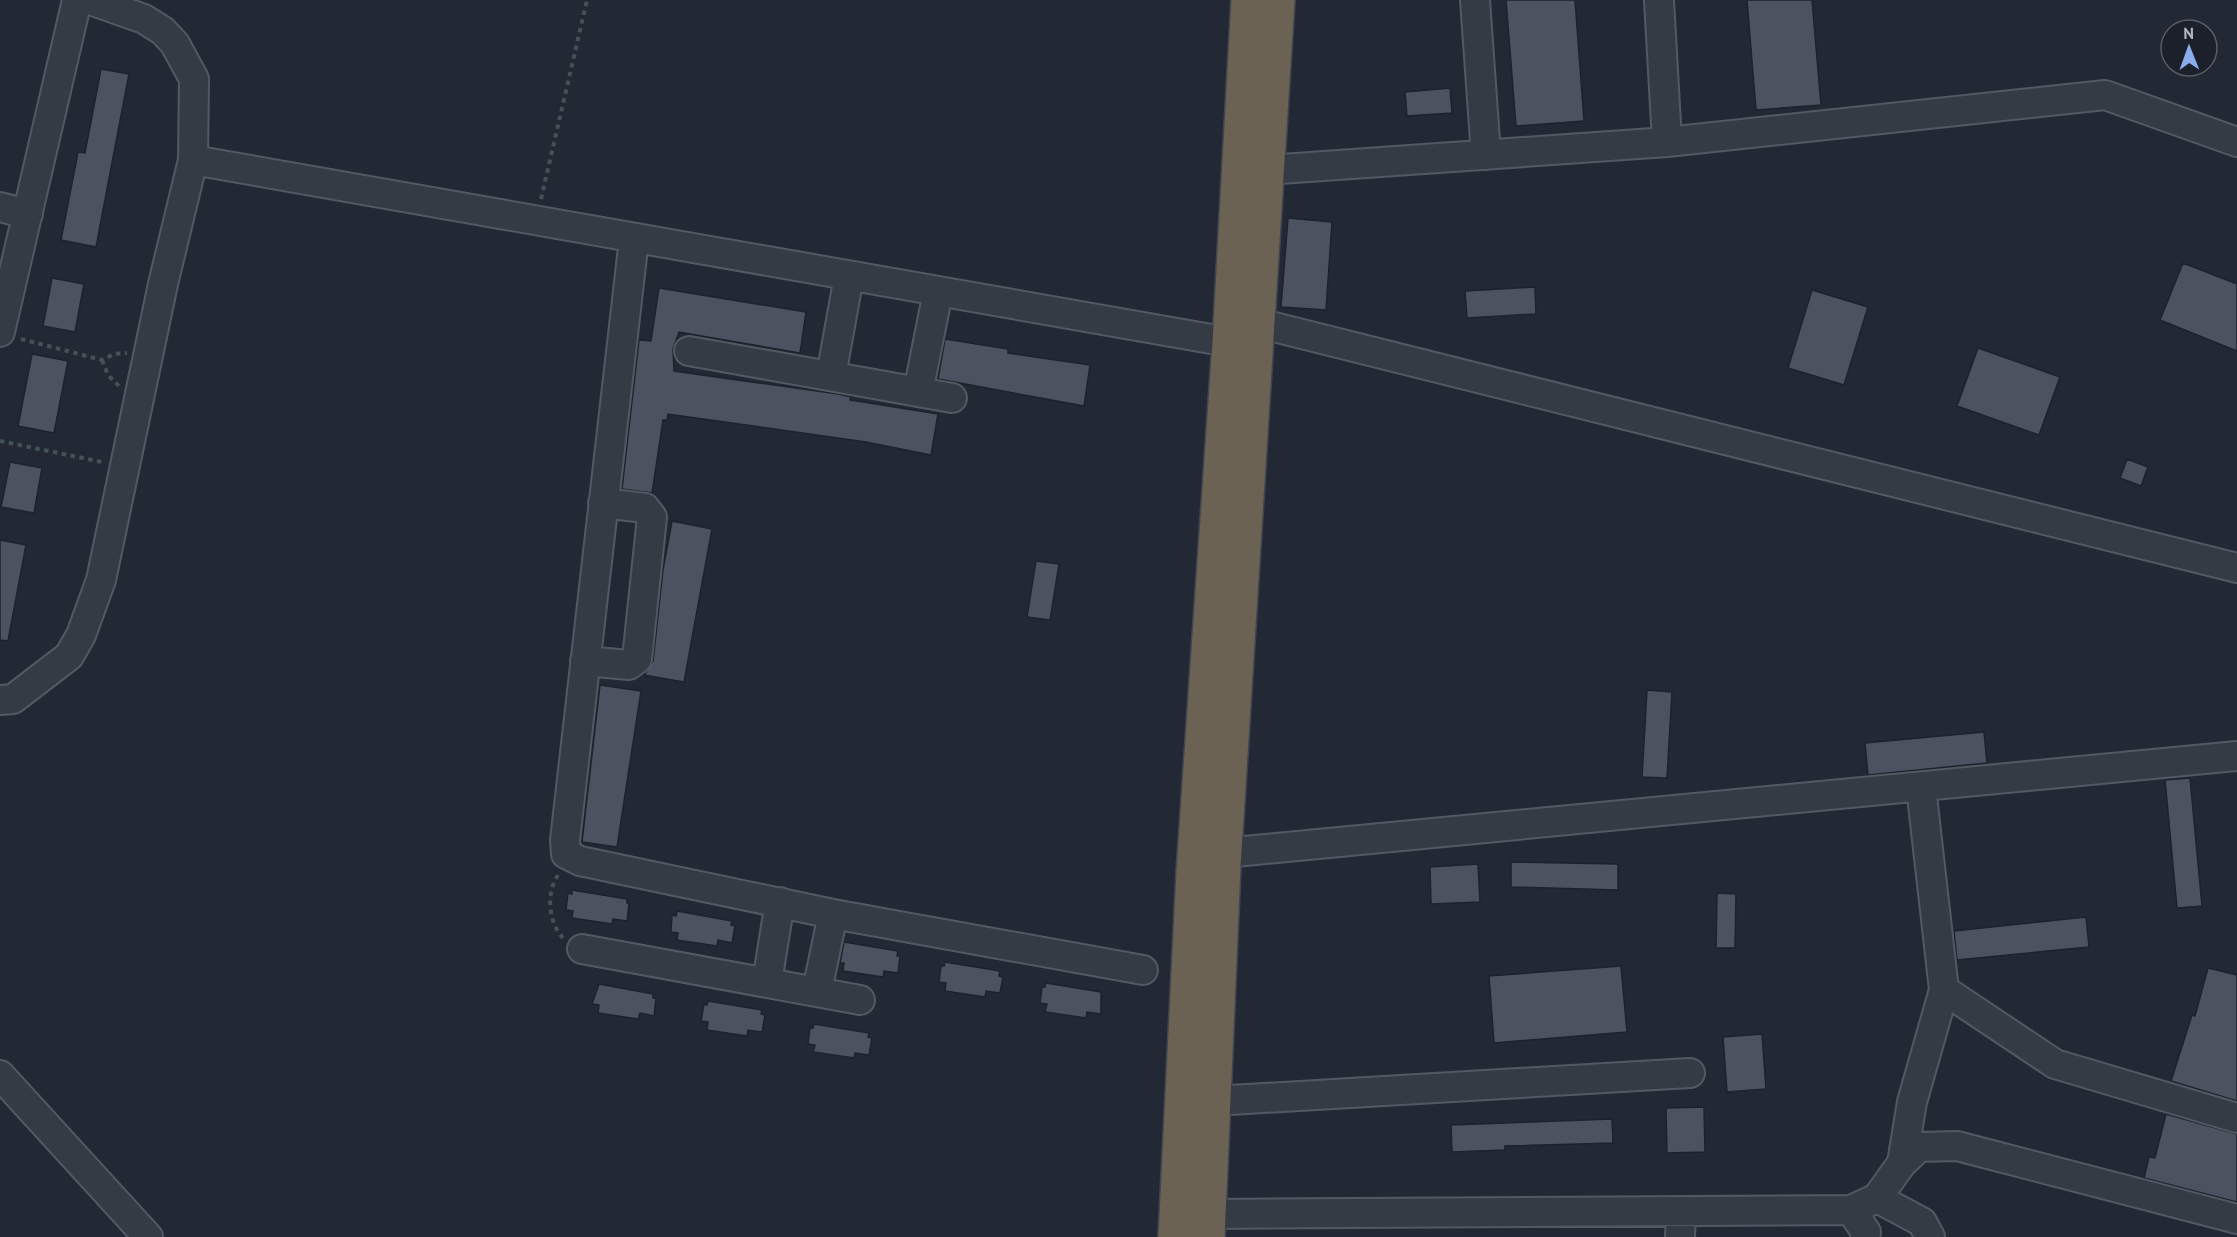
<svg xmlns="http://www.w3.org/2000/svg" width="2237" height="1237" viewBox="0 0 2237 1237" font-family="'PT Sans',sans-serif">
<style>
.building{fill:#4b5360;stroke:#1d222c;stroke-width:1.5}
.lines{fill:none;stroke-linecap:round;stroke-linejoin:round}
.minor-casing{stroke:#535963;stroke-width:32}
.highway-casing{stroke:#404650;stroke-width:36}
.path{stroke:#435255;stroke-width:4;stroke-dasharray:4.5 4.5;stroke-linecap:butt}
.minor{stroke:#353b45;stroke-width:28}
.highway{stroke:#6b6253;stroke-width:33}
</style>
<rect width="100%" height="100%" fill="#222935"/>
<!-- building -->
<path class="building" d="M1506 0H1575L1584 121 1516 126Z
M1747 0H1812L1821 105 1756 110Z
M101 69 129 74 96 247 61 240 78 152 85 153Z
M1450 88 1452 113 1407 116 1405 92Z
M1288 218 1332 222 1326 310 1281 307Z
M2183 263 2237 284V351L2160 320Z
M52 278 84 284 75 332 43 326Z
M1535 287 1536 314 1467 318 1465 291Z
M659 288 806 312 800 353 679 332 673 349 674 371 838 394 851 397 850 400 938 414 931 455 866 442 668 414 667 420H663L652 493 622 489 639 340 651 341Z
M1812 290 1868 307 1844 385 1788 368Z
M945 339 1008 349V353L1090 365 1084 406 938 379Z
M1978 348 2060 377 2039 435 1957 406Z
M32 354 68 361 54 433 18 426Z
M2127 459 2148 467 2141 486 2120 478Z
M10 462 42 468 34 513 1 507Z
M672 521 712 529 684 682 644 675 653 661 663 570Z
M0 540 26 545 8 641 0 640Z
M1036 561 1059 564 1050 620 1027 617Z
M600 685 641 691 617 847 582 842Z
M1647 690 1672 692 1667 778 1642 777Z
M1984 732 1987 763 1868 775 1865 743Z
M2190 778 2202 906 2177 908 2165 780Z
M1511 862 1618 864V890L1511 887Z
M1478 864 1480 902 1431 904 1430 867Z
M572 890 627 899V903L629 904 627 921 613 919 612 924 572 918 573 911 566 910 568 893 572 894Z
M1717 893 1736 894 1735 948H1716Z
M677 911 732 921 731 925 735 926 732 943 718 940 717 946 677 940 678 933 671 932 672 915 676 916Z
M2086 917 2089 947 1957 960 1954 931Z
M844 942 898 951 897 956H900L898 973 884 971 883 977 843 971 844 963H840Z
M945 962 1000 971 999 976 1003 977 1000 993 986 991 985 997 945 991 946 983 939 982 941 966H944Z
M1621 966 1627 1032 1494 1043 1489 976Z
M2208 968 2237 975V1101L2171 1081 2192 1015 2195 1016Z
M1046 983 1101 992V1014L1087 1012 1086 1018 1045 1012 1047 1004 1040 1003 1042 987H1045Z
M599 984 653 994V998H656L654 1016 640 1013 638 1019 598 1013 599 1005 592 1004Z
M708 1001 762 1010 761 1014 765 1015 762 1032 748 1030 747 1036 707 1030 708 1022 701 1021 704 1004 707 1005Z
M814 1024 869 1033 868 1037 872 1038 869 1055 855 1053 854 1058 813 1052 815 1045 808 1044 810 1027 813 1028Z
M1762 1034 1766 1089 1727 1092 1723 1037Z
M1704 1107 1705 1152 1667 1153 1666 1108Z
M2166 1114 2237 1134V1202L2144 1178 2149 1157 2155 1158Z
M1612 1119 1613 1143 1505 1146V1150L1452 1152 1451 1125Z"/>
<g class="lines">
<!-- minor casing -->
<g class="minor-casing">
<path id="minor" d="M1475 0 1486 155
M1659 0 1667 142
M193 160 1251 346
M1267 170 1667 142 2105 95 2237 142
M0 207 28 214
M634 239 565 840 566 854 580 861 833 914 1143 970
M1238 318 2237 568
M0 332 77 0
M689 351 952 398
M831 376 849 276
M918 392 938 292
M585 661 629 665 637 659 652 517 645 508 603 503
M0 700 13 699 69 656 81 635 101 580 163 284 193 160 194 79 175 44 163 31 144 19 90 0
M1224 853 2237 756
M582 949 860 1000
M767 982 780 902
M1944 990 2055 1064 2237 1118
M817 991 833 914
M0 1075 148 1237
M1213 1101 1690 1073
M1902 1163 1912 1102 1944 990 1921 787
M1877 1198 1922 1222 1930 1237
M1851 1210 1866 1232 1865 1237
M1209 1214 1851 1210 1877 1198 1902 1163 1919 1147 1957 1146 2237 1219
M1680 1237 1681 1212"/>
</g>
<!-- highway casing -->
<g class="highway-casing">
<path id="highway" d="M1175 1237 1193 872 1229 343 1248 0
M1208 1237 1224 866 1278 0"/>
</g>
<!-- path -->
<path class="path" d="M541 199 587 0
M21 339 102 360 114 354 127 353
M102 360 108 375 119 386
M0 441 102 462
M558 875C546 893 548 922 563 938"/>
<!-- minor -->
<use href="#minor" class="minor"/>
<!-- highway -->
<use href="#highway" class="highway"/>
</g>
<!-- north arrow -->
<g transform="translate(2189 48) rotate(359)"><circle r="28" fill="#1b202a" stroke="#575c67" stroke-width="1.5"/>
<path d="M0-4.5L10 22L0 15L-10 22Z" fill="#8badec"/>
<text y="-9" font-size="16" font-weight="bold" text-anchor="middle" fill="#b0b6c2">N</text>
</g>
</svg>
